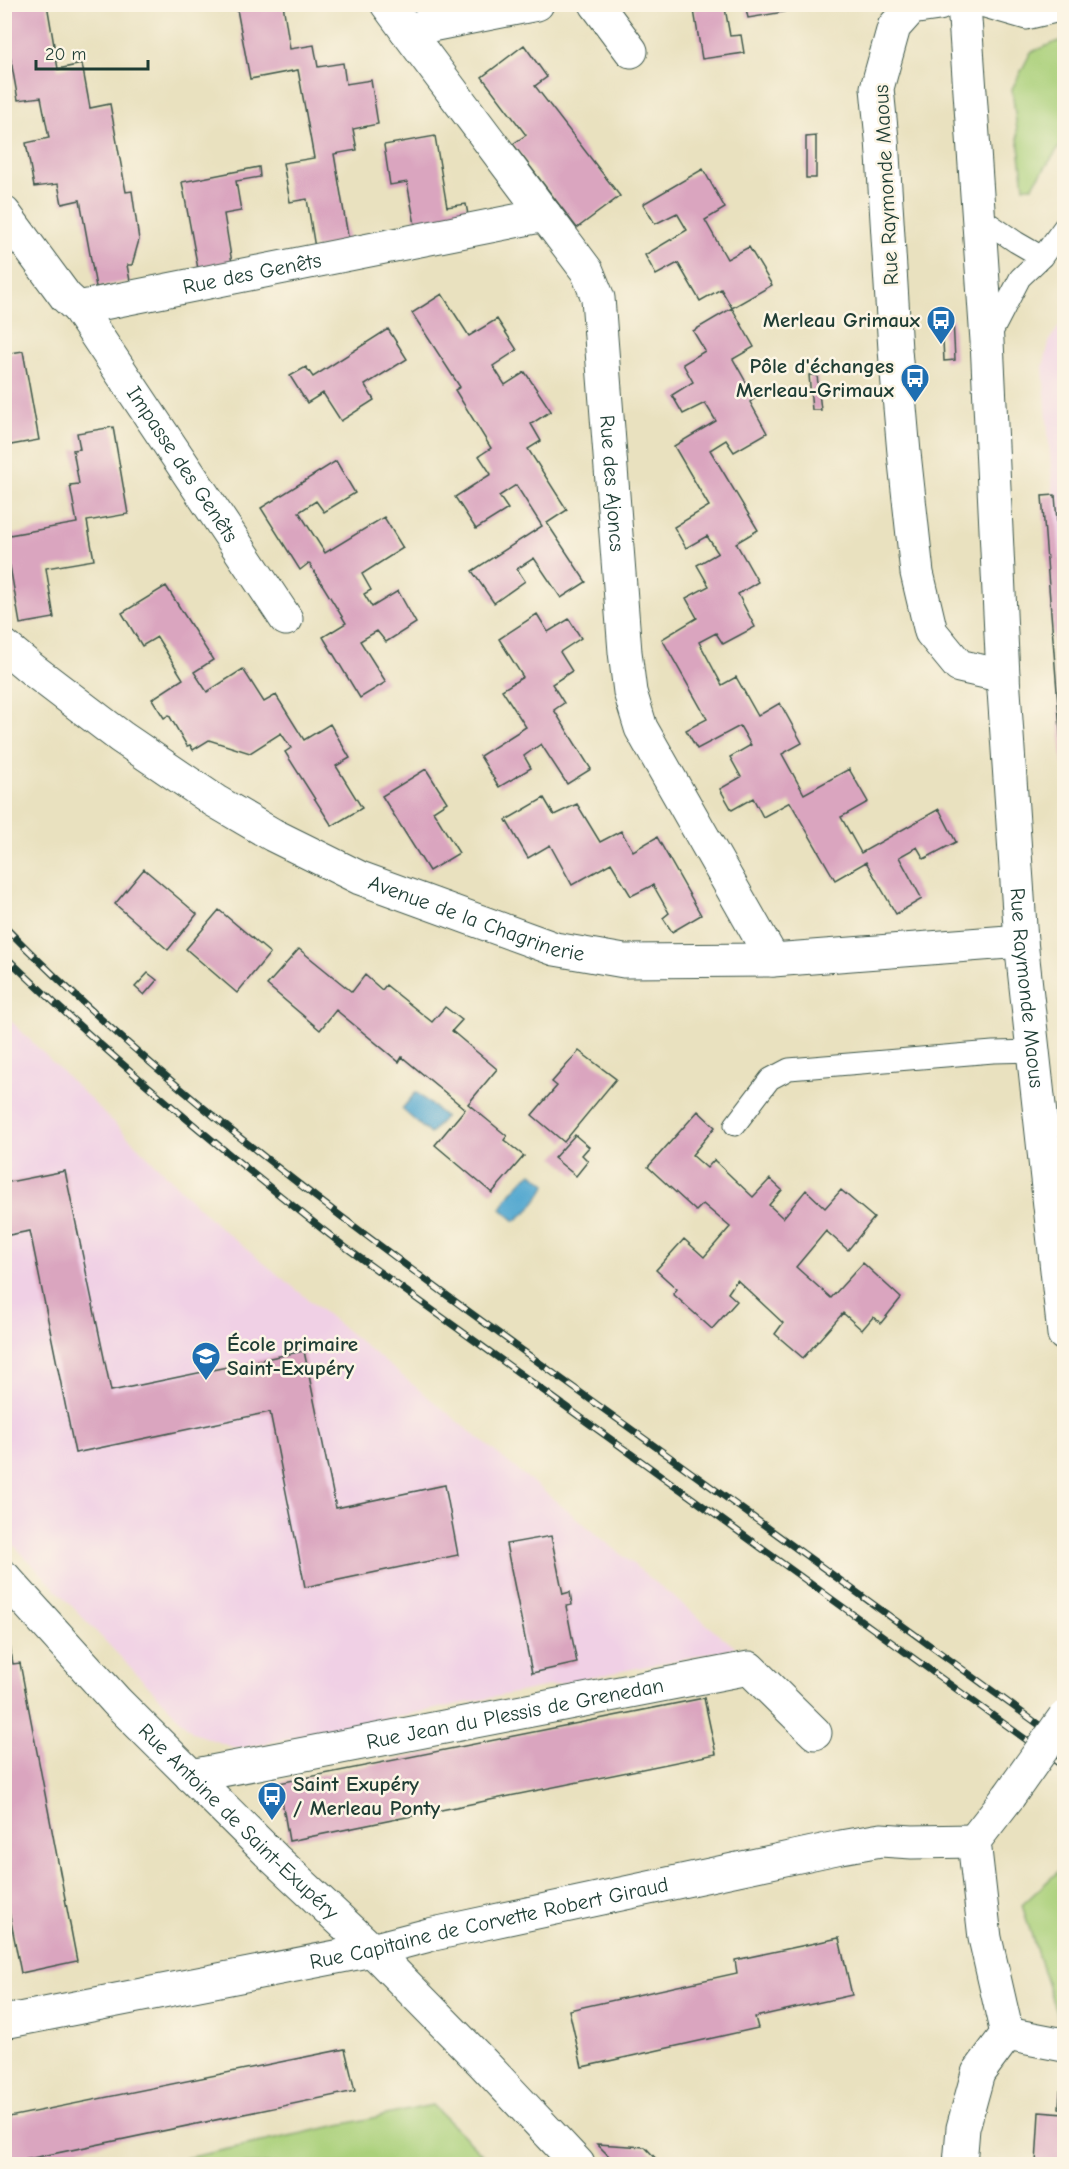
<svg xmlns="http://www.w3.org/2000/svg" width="1069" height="2169" viewBox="0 0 1069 2169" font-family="'Comic Neue',sans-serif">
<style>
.built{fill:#f0d0e5}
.green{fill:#aad07a;stroke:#648657;stroke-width:1.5}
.water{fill:#54a9d0;stroke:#3a7382;stroke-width:1.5}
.building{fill:#daa5bf}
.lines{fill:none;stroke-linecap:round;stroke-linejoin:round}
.lane-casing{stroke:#3d5649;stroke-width:23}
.street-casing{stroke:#3d5649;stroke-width:35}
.lane{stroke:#fff;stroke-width:21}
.street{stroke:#fff;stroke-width:33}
.rail-casing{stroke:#1f3d34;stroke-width:7}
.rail{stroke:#fcf5e5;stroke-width:4.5;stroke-dasharray:14;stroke-linecap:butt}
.street-bridge-casing{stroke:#3d5649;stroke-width:35;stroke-linecap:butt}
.street-bridge{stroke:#fff;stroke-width:33}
.labels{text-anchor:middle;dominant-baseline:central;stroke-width:5;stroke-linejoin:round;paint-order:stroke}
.street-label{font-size:21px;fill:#1f3d34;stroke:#fcf5e5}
.poi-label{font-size:21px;font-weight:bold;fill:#1f3d34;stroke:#fcf5e5;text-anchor:end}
</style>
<rect width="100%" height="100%" fill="#fcf5e5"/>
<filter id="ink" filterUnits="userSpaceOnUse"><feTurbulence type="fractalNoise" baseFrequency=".0167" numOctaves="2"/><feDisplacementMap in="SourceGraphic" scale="12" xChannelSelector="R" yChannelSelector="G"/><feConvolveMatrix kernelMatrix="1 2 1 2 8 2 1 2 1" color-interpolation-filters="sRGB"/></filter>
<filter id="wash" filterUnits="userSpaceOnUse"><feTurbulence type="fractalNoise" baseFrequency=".008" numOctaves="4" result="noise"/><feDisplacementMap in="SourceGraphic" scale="24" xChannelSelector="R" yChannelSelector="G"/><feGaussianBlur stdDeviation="1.35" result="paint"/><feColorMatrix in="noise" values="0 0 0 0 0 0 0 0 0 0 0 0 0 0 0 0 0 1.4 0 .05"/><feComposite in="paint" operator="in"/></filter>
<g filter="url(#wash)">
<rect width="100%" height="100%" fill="#e9e1bf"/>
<!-- built -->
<path class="built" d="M1064 320V635L1043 367 1050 339Z
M4 1014 217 1225 736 1648 238 1749 193 1733 5 1536Z"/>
<!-- green -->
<path class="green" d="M1064 39V140L1032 187H1024L1012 89 1031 52Z
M1064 1866V2037L1022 1905Z
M432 2105 492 2164H159Z"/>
<!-- water -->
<path class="water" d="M416 1092 445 1117 430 1134 402 1109Z
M532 1173 546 1184 545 1188 530 1209 515 1221 501 1209C509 1193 518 1183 532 1173Z"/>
<g id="blocks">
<!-- building -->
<path class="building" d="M4 4H47L58 69 82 64 90 108 110 104 126 192 132 191 139 240 132 265H127L130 281 96 287 80 200 62 204 58 184 34 187 26 143 49 138 41 97 18 100 10 55 4 56Z
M236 4H283L290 49 314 45 318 67 343 63 346 84 371 80 378 124 353 129 357 150 334 154 349 242 315 248 307 199 290 202 283 163 314 158 298 70 250 79Z
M693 4H735L725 8 730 36 741 35 744 53 702 59Z
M745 4H783L784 12 748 18Z
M524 45 547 77 535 86 620 196 577 228 513 144 526 135 482 77Z
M435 136 447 207 466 204 469 220 416 230 407 182 390 185 384 145Z
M816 136V178H806V137Z
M259 167 260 177 236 181 241 211 224 214 232 263 198 269 182 182Z
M703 169 725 208 705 220 727 259 749 247 772 285 732 308 721 289 700 301 678 263 656 275 645 255 687 230 677 213 655 224 643 204Z
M442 294 469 336 497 319 517 350 493 366 505 385 525 372 551 411 531 424 541 441 528 449 567 510 547 523 586 582 561 598 534 558 517 569 525 581 494 603 472 571 542 526 516 485 499 496 508 509 476 529 455 497 491 474 479 456 491 448 455 390 460 387 412 313Z
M732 308 754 347 733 359 755 398 750 402 767 433 734 452 726 440 710 450 758 530 736 543 758 582 738 594 755 627 723 644 716 633 699 642 722 685 736 677 758 716 780 703 802 743 782 754 804 794 849 769 868 802 841 817 861 853 939 809 956 842 924 859 917 847 899 857 922 899 896 914 866 862 835 880 790 802 763 817 753 798 732 810 720 789 741 777 730 757 751 745 740 726 697 749 686 730 707 719 662 639 697 618 686 598 709 586 697 565 718 553 707 536 686 548 674 527 709 506 674 446 716 421 705 403 683 414 672 395 693 382 683 364 705 351 693 331Z
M953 319 955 360 944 361 942 320Z
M388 329 407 359 365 385 374 400 341 421 323 393 307 403 290 376 306 367 313 377Z
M23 351 39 440 5 446 4 354Z
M809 375H817L821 410H812Z
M113 427 128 514 87 521 94 560 46 568 54 618 20 624 10 566 4 567V536L77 523 70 485 79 484 73 450 80 449 77 433Z
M336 461 355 493 324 512 316 501 299 512 325 553 384 517 403 548 362 574 371 590 364 594 372 607 398 591 416 623 386 642 377 631 360 641 386 682 360 698 323 637 346 623 309 563 300 570 261 508Z
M1055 495 1064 611V769H1063L1042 496Z
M166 586 213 660 194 672 207 692 243 669 264 702 276 695 304 740 330 724 350 758 336 766 362 808 332 826 285 752 291 748 281 733 250 753 209 740 193 750 190 745 187 746 169 715 164 718 152 699 183 679 157 637 142 646 122 613Z
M537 614 548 632 569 619 581 638 560 652 572 671 552 684 564 703 554 710 591 769 567 784 541 744 524 756 531 768 499 787 480 756 526 727 502 690 523 677 499 639Z
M426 769 447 802 433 811 459 853 429 871 382 796Z
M544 798 554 815 577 804 600 842 621 831 633 851 657 837 701 915 672 932 663 918 669 913 653 885 631 896 611 863 572 885 550 845 528 858 506 820Z
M144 869 197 914 168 950 115 904Z
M219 910 270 953 237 993 186 949Z
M299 949 352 992 365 975 382 990 386 985 432 1022 445 1007 462 1020 452 1031 497 1069 468 1104 507 1136 504 1140 524 1156 492 1193 435 1145 465 1109 402 1057 399 1062 336 1010 320 1030 267 985Z
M148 973 157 980 144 995 135 987Z
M579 1051 616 1079 564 1142 532 1115 557 1086 552 1082Z
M698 1111 715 1127 692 1155 707 1168 714 1160 753 1197 770 1179 782 1190 769 1205 783 1218 806 1190 825 1208 841 1190 874 1218 848 1250 826 1231 796 1267 831 1298 863 1263 901 1298 881 1323 873 1317 862 1330 843 1313 803 1358 775 1334 783 1323 737 1280 728 1293 737 1301 712 1329 673 1294 677 1289 656 1270 684 1239 704 1257 730 1227 703 1204 696 1211 648 1167Z
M575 1135 589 1147 582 1155 588 1161 576 1176 554 1158Z
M65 1171 111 1391 304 1351 336 1508 445 1485 458 1555 305 1587 270 1412 75 1453 30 1231 4 1236V1183Z
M551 1536 563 1594 570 1592 572 1605 566 1606 577 1663 532 1673 506 1544Z
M10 1645 13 1664 20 1663 77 1961 21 1973 4 1886V1646Z
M704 1698 716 1754 289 1841 279 1783Z
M839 1938 852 1995 755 2017 758 2028 582 2067 569 2010 737 1973 735 1960Z
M345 2049 355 2091 4 2164V2118Z
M1060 2091 1064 2092V2109L1059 2108Z
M1039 2112 1064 2114V2164H1036Z
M597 2144 645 2147 661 2164H617Z"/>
</g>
</g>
<g filter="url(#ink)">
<use href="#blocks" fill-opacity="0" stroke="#3d5649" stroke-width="1.5"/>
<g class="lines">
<!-- lane casing -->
<g class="lane-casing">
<path id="lane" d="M974 4 1026 19 1064 10
M978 216 1016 242 1042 257
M989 338 1020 278 1042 257 1064 227
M735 1125 770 1079 789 1069 993 1052 1033 1051"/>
</g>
<!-- street casing -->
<g class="street-casing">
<g id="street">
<path d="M387 4 406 30"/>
<path id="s1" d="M537 4 406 30 587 271 598 298 625 652 630 692 641 728 773 960"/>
<path d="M596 4 631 51"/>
<path d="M939 4 911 8 894 27 877 88 882 139 895 350 904 453 917 573 931 632 959 666 1003 676"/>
<path id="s2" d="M964 4 987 341 1003 676 1021 941 1064 1334"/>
<path id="s3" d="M4 213 66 297 78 308 545 215"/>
<path id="s4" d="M78 308 286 619"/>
<path id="s5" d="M4 646 33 670 121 737 215 801 273 835 360 878 555 949 624 961 773 960 1021 941"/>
<path id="s6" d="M4 1577 117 1702 275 1859 372 1950 482 2062 578 2164"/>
<path id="s7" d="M191 1776 749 1668 815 1733"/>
<path id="s8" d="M4 2022 372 1950 429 1935 841 1847 881 1840 912 1842 974 1841"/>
<path d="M1007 2034 985 1938 974 1841 1009 1796"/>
<path d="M1007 2034 1064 2045"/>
<path d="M960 2164 963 2128 978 2073 1007 2034"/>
</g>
</g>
<!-- lane -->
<use href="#lane" class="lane"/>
<!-- street -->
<use href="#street" class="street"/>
<!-- rail casing -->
<g class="rail-casing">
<path id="rail" d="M4 926C170 1095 362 1234 552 1372 723 1495 894 1619 1064 1743
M4 955C112 1060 227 1154 345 1247L1064 1767"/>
</g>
<!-- rail -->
<use href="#rail" class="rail"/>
<!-- street-bridge casing -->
<g class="street-bridge-casing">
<path id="street-bridge" d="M1009 1796 1064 1718"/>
</g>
<!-- street-bridge -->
<use href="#street-bridge" class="street-bridge"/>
</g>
</g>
<!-- icons -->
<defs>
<g id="bus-pin" transform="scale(1.5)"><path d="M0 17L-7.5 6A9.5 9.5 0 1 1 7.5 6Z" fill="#1f6fb2" stroke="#fcf5e5"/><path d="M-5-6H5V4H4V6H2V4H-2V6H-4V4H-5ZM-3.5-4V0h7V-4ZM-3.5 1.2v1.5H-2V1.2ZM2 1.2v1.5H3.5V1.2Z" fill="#fff"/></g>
<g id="school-pin" transform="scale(1.5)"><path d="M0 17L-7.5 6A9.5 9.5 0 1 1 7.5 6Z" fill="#1f6fb2" stroke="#fcf5e5"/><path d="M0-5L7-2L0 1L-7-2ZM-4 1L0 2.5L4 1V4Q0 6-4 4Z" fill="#fff"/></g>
</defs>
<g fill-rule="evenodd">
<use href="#bus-pin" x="941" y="320"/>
<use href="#bus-pin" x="915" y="378"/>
<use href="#school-pin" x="206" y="1356"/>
<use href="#bus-pin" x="272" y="1796"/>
</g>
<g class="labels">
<!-- street labels -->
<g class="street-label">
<text transform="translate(886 185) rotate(-93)">Rue Raymonde Maous</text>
<text stroke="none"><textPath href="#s3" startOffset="298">Rue des Genêts</textPath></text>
<text stroke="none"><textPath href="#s4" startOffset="188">Impasse des Genêts</textPath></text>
<text stroke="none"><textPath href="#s1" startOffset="650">Rue des Ajoncs</textPath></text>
<text stroke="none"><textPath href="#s5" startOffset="550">Avenue de la Chagrinerie</textPath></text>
<text stroke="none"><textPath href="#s2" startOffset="986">Rue Raymonde Maous</textPath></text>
<text stroke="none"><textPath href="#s7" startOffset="330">Rue Jean du Plessis de Grenedan</textPath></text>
<text stroke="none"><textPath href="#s6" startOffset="339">Rue Antoine de Saint-Exupéry</textPath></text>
<text stroke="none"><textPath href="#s8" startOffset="495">Rue Capitaine de Corvette Robert Giraud</textPath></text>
</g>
<!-- poi labels -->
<g class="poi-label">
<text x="920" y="320">Merleau Grimaux</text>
<text x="894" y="366">Pôle d'échanges<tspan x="894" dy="24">Merleau-Grimaux</tspan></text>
<text x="227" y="1344" text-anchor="start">École primaire<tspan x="227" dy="24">Saint-Exupéry</tspan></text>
<text x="293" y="1784" text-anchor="start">Saint Exupéry<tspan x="293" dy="24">/ Merleau Ponty</tspan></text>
</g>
</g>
<!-- margin -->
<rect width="1069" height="2169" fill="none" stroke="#fcf5e5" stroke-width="24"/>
<!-- scale -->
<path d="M36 60v9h112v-9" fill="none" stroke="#1f3d34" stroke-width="3"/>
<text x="45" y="60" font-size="18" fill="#1f3d34" stroke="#fcf5e5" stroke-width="4.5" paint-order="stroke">20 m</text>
</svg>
